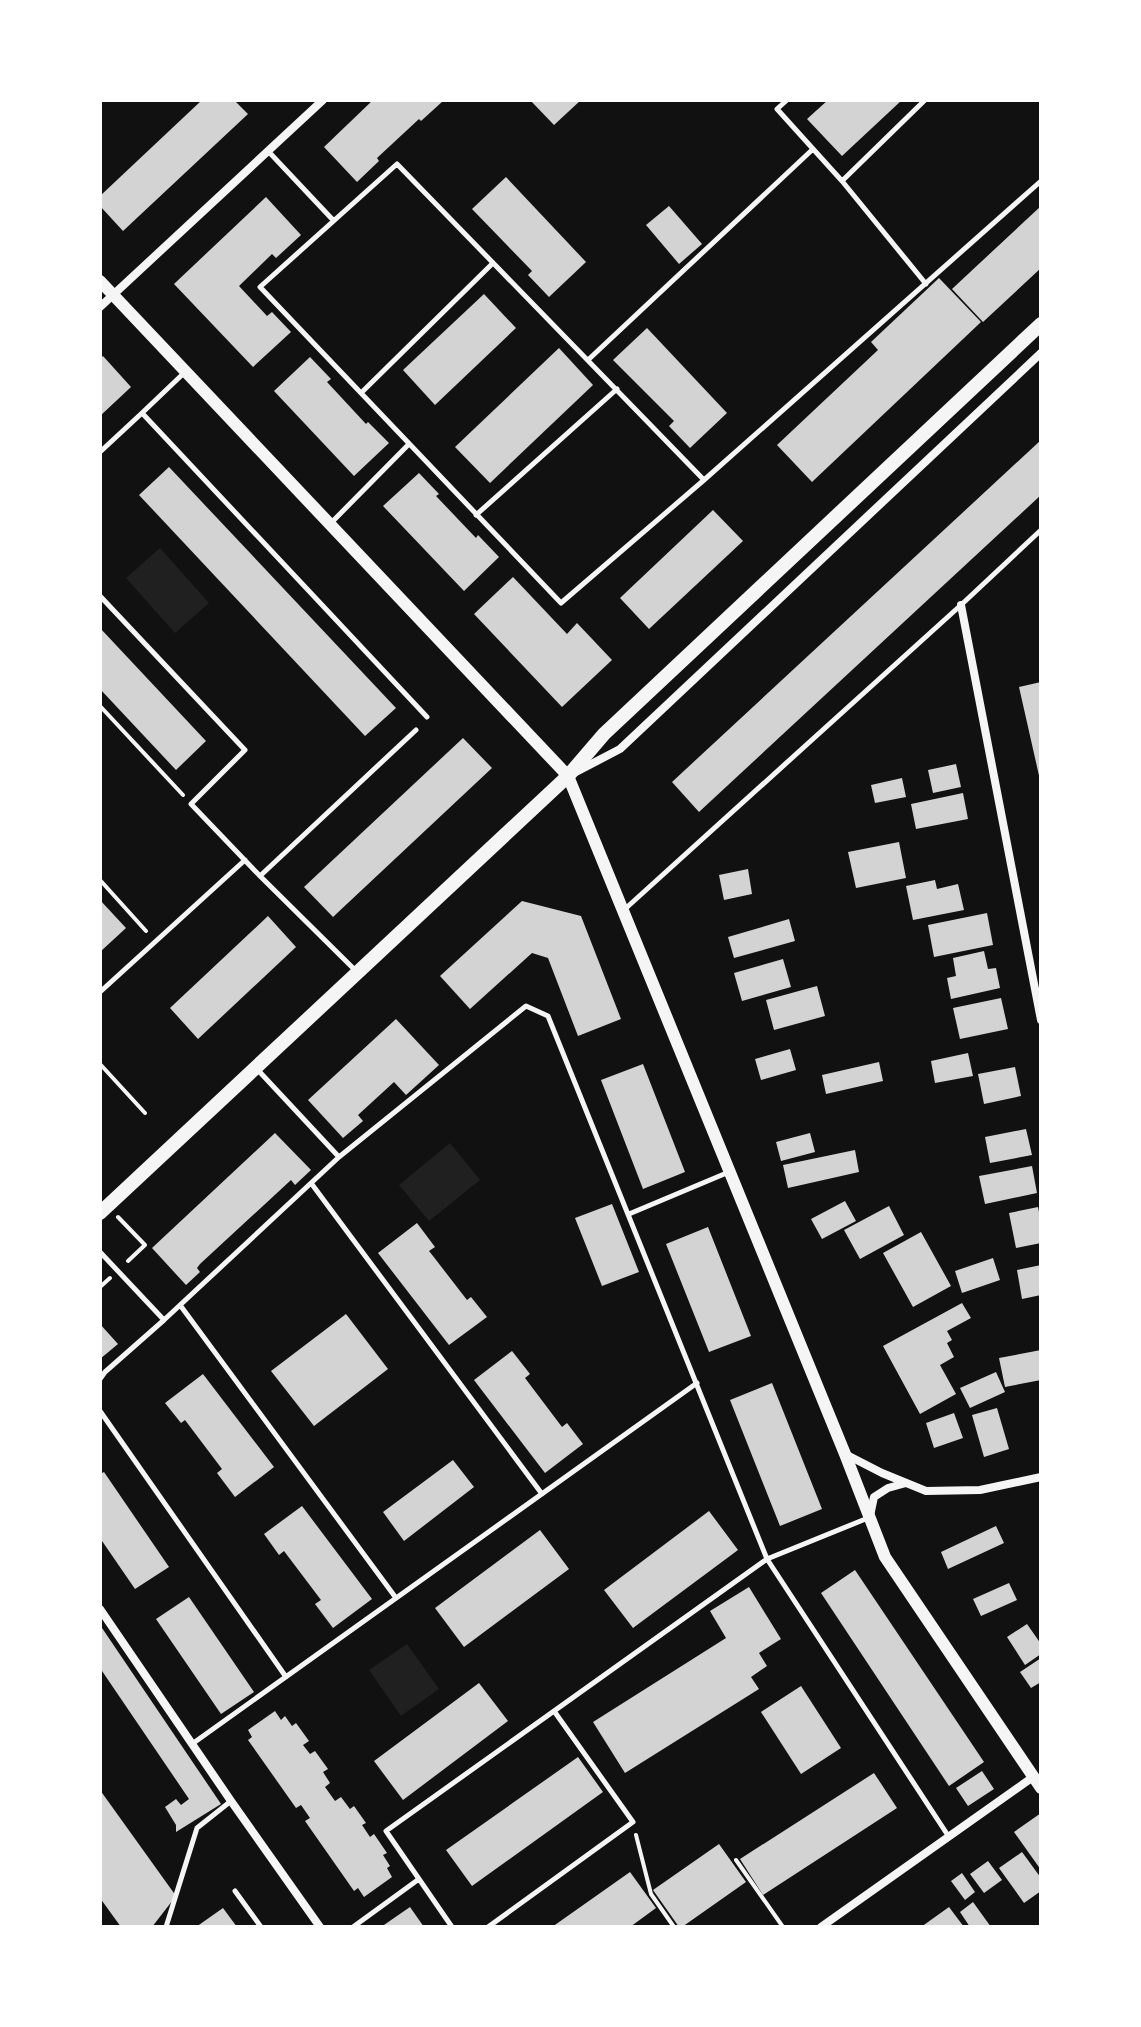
<svg xmlns="http://www.w3.org/2000/svg" width="1141" height="2027" viewBox="0 0 1141 2027" font-family="Lato,sans-serif">
<style>
.green{fill:#202020}
.building{fill:#d3d3d3}
.lines{fill:none;stroke-linecap:round;stroke-linejoin:round}
.path{stroke:#f5f5f5;stroke-width:4}
.service{stroke:#f5f5f5;stroke-width:5}
.minor{stroke:#f5f5f5;stroke-width:8}
.tertiary{stroke:#f5f5f5;stroke-width:12}
.secondary{stroke:#f5f5f5;stroke-width:14}
</style>
<rect width="100%" height="100%" fill="#111"/>
<!-- green -->
<path class="green" d="M160 548 209 603 175 633 126 578Z
M450 1143 480 1180 429 1221 399 1185Z
M407 1644 439 1689 401 1716 369 1670Z"/>
<!-- building -->
<path class="building" d="M202 100H234L248 114 123 231 100 206V196Z
M373 100H441L443 101 421 121 419 119 377 158 379 161 357 182 324 147Z
M530 100H581L554 125Z
M828 100H902L842 156 807 119Z
M506 177 586 262 549 297 528 275 532 271 472 209Z
M266 197 301 235 276 258 272 254 239 286 267 316 272 312 291 332 253 367 174 284Z
M669 206 702 244 679 264 646 225Z
M1041 206V268L983 322 952 289Z
M939 278 981 322 812 482 777 445 878 350 871 342Z
M484 294 516 328 435 405 403 370Z
M647 328 727 413 690 448 669 426 674 421 613 360Z
M559 348 593 385 490 483 455 447Z
M103 356 131 387 100 416V359Z
M310 357 331 379 327 382 366 424 368 422 389 443 354 476 274 391Z
M1041 440V495L699 812 672 782Z
M169 467 396 708 365 736 139 495Z
M419 473 439 494 436 496 476 538 478 535 499 557 464 591 383 506Z
M713 510 743 541 649 629 620 598Z
M513 577 567 634 577 623 612 660 562 707 474 614Z
M100 628 206 741 176 770 100 689Z
M1041 682V780H1040L1019 687Z
M463 738 492 768 333 917 304 887Z
M956 764 961 787 933 793 928 770Z
M902 778 906 797 875 803 871 785Z
M963 793 968 819 916 829 911 804Z
M899 842 906 878 856 888 848 852Z
M748 869 752 894 724 900 719 875Z
M935 880 937 889 958 884 964 910 913 920 906 886Z
M100 900 126 928 100 952Z
M522 901 581 916 621 1019 578 1036 548 958 532 953 470 1009 440 976Z
M987 913 993 945 934 957 928 925Z
M268 916 296 947 198 1039 170 1008Z
M789 919 795 941 734 958 728 937Z
M984 951 988 969 996 968 1000 988 951 999 947 978 956 976 953 958Z
M783 959 791 987 742 1001 734 973Z
M817 986 825 1016 774 1030 766 1000Z
M1001 998 1008 1029 960 1039 953 1008Z
M396 1019 439 1065 406 1095 394 1082 358 1115 363 1121 343 1138 308 1100Z
M790 1049 796 1070 761 1080 755 1059Z
M968 1053 973 1076 935 1083 931 1061Z
M879 1062 883 1081 826 1094 822 1075Z
M643 1064 685 1172 643 1189 601 1080Z
M1015 1067 1021 1096 984 1104 978 1074Z
M1026 1129 1032 1155 990 1163 985 1137Z
M275 1133 311 1170 295 1185 291 1180 200 1264 197 1268 200 1272 186 1285 152 1248Z
M810 1133 815 1152 781 1161 776 1142Z
M855 1150 859 1172 788 1188 783 1165Z
M1032 1166 1037 1193 985 1204 979 1176Z
M845 1201 856 1221 822 1239 811 1219Z
M612 1204 639 1272 602 1286 575 1218Z
M889 1206 904 1235 860 1259 844 1230Z
M1038 1207 1041 1222V1243L1016 1248 1009 1213Z
M417 1223 435 1247 429 1251 433 1256 467 1300 471 1297 487 1317 449 1345 378 1253Z
M708 1227 751 1336 709 1352 666 1244Z
M921 1232 951 1286 913 1307 883 1253Z
M993 1258 1000 1280 962 1293 955 1271Z
M1041 1265V1295L1022 1299 1017 1270Z
M962 1303 971 1318 947 1331 952 1340 947 1343 954 1357 940 1365 956 1394 920 1414 883 1346Z
M346 1314 388 1369 314 1426 271 1371Z
M100 1324 118 1344 100 1359Z
M1041 1350V1380L1005 1387 999 1358Z
M512 1351 530 1374 525 1378 562 1427 567 1423 583 1444 545 1473 474 1380Z
M996 1372 1005 1392 970 1408 960 1388Z
M203 1374 274 1467 235 1497 217 1473 222 1469 185 1420 181 1423 165 1403Z
M772 1383 822 1509 780 1526 730 1400Z
M997 1408 1009 1449 984 1457 972 1415Z
M954 1413 963 1438 934 1448 926 1423Z
M453 1460 474 1487 404 1541 383 1512Z
M104 1472 169 1567 135 1589 100 1538V1474Z
M302 1506 372 1599 333 1628 315 1604 321 1600 284 1551 279 1555 264 1534Z
M709 1511 738 1550 633 1628 604 1590Z
M996 1526 1004 1543 948 1569 941 1552Z
M540 1530 569 1569 464 1647 435 1608Z
M855 1570 984 1762 949 1786 821 1593Z
M1009 1583 1017 1600 981 1616 973 1599Z
M749 1587 781 1639 759 1653 767 1666 751 1677 759 1689 625 1773 593 1722 726 1638 710 1611Z
M189 1597 254 1692 221 1714 156 1619Z
M1027 1624 1041 1644V1654L1025 1665 1007 1637Z
M100 1625 221 1804 176 1832V1825L165 1807 176 1799 181 1805 189 1799 100 1668Z
M1041 1658V1682L1031 1688 1020 1672Z
M479 1683 508 1721 403 1800 374 1761Z
M801 1686 841 1748 801 1774 761 1712Z
M275 1711 281 1720 285 1716 292 1726 296 1723 309 1741 303 1745 310 1754 315 1751 328 1769 323 1772 330 1783 325 1787 335 1801 341 1797 350 1809 354 1806 366 1823 362 1825 370 1837 374 1834 387 1853 383 1855 390 1866 387 1868 392 1877 364 1897 358 1888 354 1891 305 1821 310 1818 301 1805 296 1808 248 1740 252 1737 248 1730Z
M578 1757 603 1792 472 1886 446 1850Z
M982 1771 994 1789 968 1806 956 1788Z
M874 1773 897 1808 763 1895 740 1859Z
M100 1790 176 1896 152 1927H121L100 1898Z
M1041 1813V1870L1014 1832Z
M719 1844 746 1882 682 1927H679L653 1890Z
M1022 1852 1041 1878V1891L1024 1903 999 1868Z
M988 1861 1002 1880 984 1893 970 1874Z
M630 1872 656 1908 630 1927H552Z
M962 1873 975 1892 965 1900 951 1881Z
M973 1902 991 1927H970L960 1912Z
M410 1907 424 1927H381Z
M949 1907 964 1927H921Z
M223 1908 237 1927H196Z"/>
<g class="lines">
<!-- path -->
<path class="path" d="M100 706 183 795
M100 880 146 931
M100 1064 145 1113
M118 1217 145 1245 128 1261
M100 1287 110 1278
M636 1835 651 1894 674 1927
M736 1860 783 1927"/>
<!-- service -->
<path class="service" d="M787 100 777 109 842 181 926 284
M268 151 333 220
M842 181 925 100
M588 360 813 149
M361 393 493 263
M142 413 185 372
M100 452 142 413 427 717
M704 480 397 164 260 287 561 603 704 480 1041 181
M476 515 617 389
M331 523 409 444
M100 596 245 750 191 804 260 876
M625 909 961 605 1041 530
M357 972 260 876 416 730
M100 992 245 860
M339 1157 526 1006 548 1016 767 1559 949 1837
M311 1183 542 1494
M629 1214 729 1172
M100 1252 164 1320 339 1157 256 1068
M180 1305 396 1598
M100 1379 105 1372 164 1320
M100 1411 286 1677
M192 1744 697 1383
M235 1891 261 1927
M166 1927 197 1828 231 1801
M353 1927 419 1879
M452 1927 386 1831 767 1559 868 1518
M488 1927 633 1822 554 1711"/>
<!-- minor -->
<path class="minor" d="M100 307 323 100
M961 605 1041 1020
M576 772 620 749 1041 353
M845 1454 882 1473 926 1491 980 1490 1041 1477
M870 1516 874 1497 888 1488 906 1483
M100 1609 231 1801 320 1927
M821 1927 1033 1777"/>
<!-- tertiary -->
<path class="tertiary" d="M100 281 568 776 845 1454 885 1557 1041 1788"/>
<!-- secondary -->
<path class="secondary" d="M100 1213 568 776 604 734 1041 324"/>
</g>
<!-- border -->
<rect width="1141" height="2027" fill="none" stroke="#ffffff" stroke-width="204"/>
</svg>
